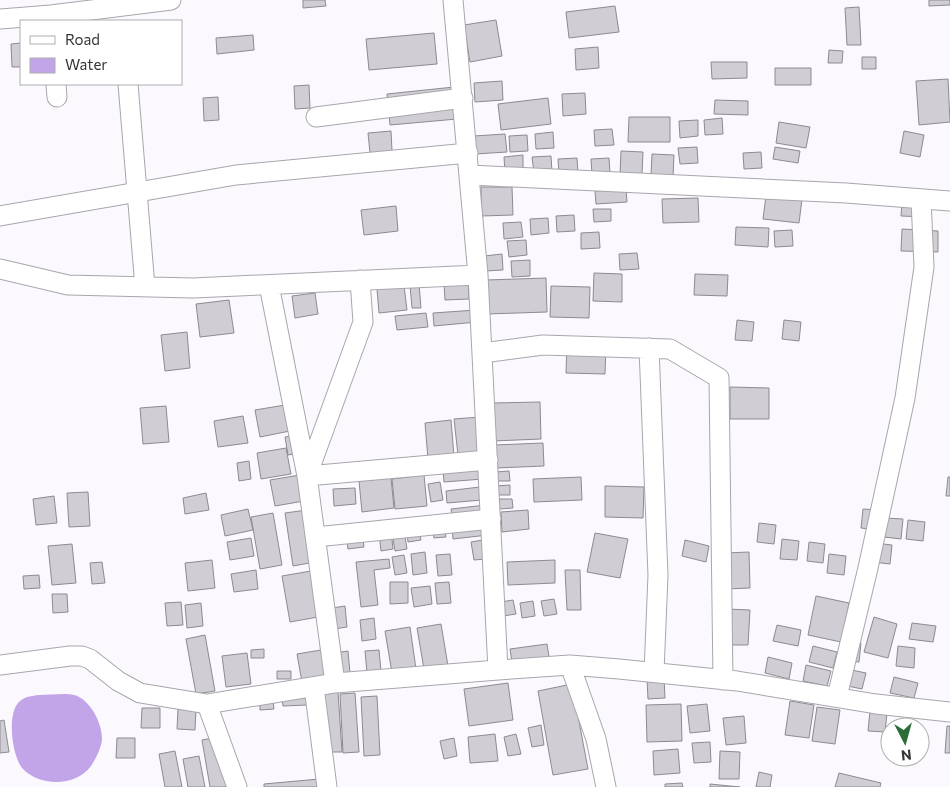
<svg xmlns="http://www.w3.org/2000/svg" width="950" height="787" viewBox="0 0 950 787" font-family="Commissioner,sans-serif">
<style>
.water{fill:#c2a4e8}
.building{fill:#d0ced4;stroke:#8d8b90}
.lines{fill:none;stroke-linecap:round;stroke-linejoin:round}
.minor-casing{stroke:#a8a6ac;stroke-width:21}
.minor{stroke:#fff;stroke-width:19}
</style>
<rect width="100%" height="100%" fill="#fbf9fe"/>
<!-- water -->
<path class="water" d="M39 695C50 695 64 693 74 695 91 699 106 729 101 745 99 752 95 760 91 766 76 787 39 787 22 768 12 755 7 716 18 703 24 696 32 696 39 695Z"/>
<!-- building -->
<path class="building" d="M303 0H325L326 6 303 8Z
M929 0H950V5L929 6Z
M615 6 619 32 569 38 566 12Z
M859 7 861 45H847L845 8Z
M496 20 502 56 470 62 464 25Z
M434 33 437 64 369 70 366 39Z
M253 35 254 50 217 54 216 38Z
M21 43V67H12L11 44Z
M598 47 599 68 576 70 575 49Z
M829 50 843 51 842 63H828Z
M862 57H876V69H862Z
M711 62H747V78L712 79Z
M775 68H811V85H775Z
M948 79 950 122 919 125 916 81Z
M502 81 503 100 475 102 474 83Z
M309 85 310 108 295 109 294 86Z
M454 87 457 119 390 125 387 94Z
M585 93 586 114 563 116 562 94Z
M218 97 219 120 204 121 203 98Z
M548 98 551 124 501 130 498 104Z
M715 100 748 101V115L714 114Z
M629 117H670V142H628Z
M722 118 723 134 705 135 704 120Z
M698 120V136L680 138 679 121Z
M779 122 810 127 806 148 776 143Z
M612 129 614 145 595 146 594 130Z
M391 131 392 151 370 153 368 133Z
M904 131 924 135 920 157 900 153Z
M553 132 554 148 536 149 535 134Z
M505 134 507 152 475 154 474 136Z
M527 135 528 151 510 152 509 136Z
M697 147 698 163 680 164 678 148Z
M775 147 800 151 798 163 773 159Z
M621 151 643 152 642 174H620Z
M761 152 762 168 744 169 743 153Z
M652 154 674 155 673 177 651 176Z
M523 155V171L505 172 504 157Z
M551 156 552 172 534 173 532 157Z
M577 158 578 173 559 175 558 159Z
M609 158 610 173 592 175 591 159Z
M481 187H512L513 215 481 216Z
M626 189 627 202 596 204 595 191Z
M766 196 802 199 799 223 763 219Z
M698 198 699 222 663 223 662 199Z
M902 203 929 204 928 217 901 216Z
M396 206 398 231 364 235 361 210Z
M593 209H611V221L594 222Z
M574 215 575 231 557 232 556 216Z
M548 218 549 233 531 235 530 219Z
M521 222 523 237 504 239 503 223Z
M736 227 769 228 768 247 735 245Z
M902 229 938 231V252L901 251Z
M792 230 793 246 775 247 774 231Z
M599 232 600 248 581 249V233Z
M526 240 527 255 509 257 507 241Z
M637 253 639 269 620 270 619 254Z
M502 254 503 270 485 271 484 256Z
M530 260V276L512 277 511 261Z
M594 273 622 274V302L593 301Z
M695 274 728 275 727 296 694 295Z
M546 278 547 312 487 314 486 280Z
M468 282 469 299 445 300 444 283Z
M419 284 421 308H412L410 285Z
M404 286 407 310 379 313 377 289Z
M551 286 590 287 589 318 550 317Z
M315 293 318 314 295 318 292 296Z
M229 300 234 333 200 337 196 304Z
M476 310 477 322 434 326 433 313Z
M426 313 428 327 397 330 395 316Z
M737 320 754 322 752 341 735 340Z
M784 320 801 322 799 341 782 339Z
M187 332 190 368 165 371 161 335Z
M567 342 606 343 605 374 566 373Z
M730 387 769 388V419H730Z
M540 402 541 439 493 441V403Z
M285 405 290 431 260 437 255 410Z
M166 406 169 442 143 444 140 408Z
M243 416 248 443 218 447 214 421Z
M480 417 483 453 458 455 454 419Z
M451 420 454 456 428 459 425 423Z
M297 435 300 453 288 455 285 437Z
M543 443 544 466 496 468 495 445Z
M286 448 291 474 261 479 257 453Z
M249 461 251 479 239 481 237 463Z
M482 466 483 479 444 482 443 469Z
M509 471 510 481H496V472Z
M300 475 304 501 275 506 270 480Z
M424 475 427 506 395 509 392 479Z
M581 477 582 500 534 502 533 479Z
M948 477H950V496H946Z
M391 478 394 508 362 512 359 481Z
M440 482 443 500 431 502 428 484Z
M510 485V495H497L496 486Z
M605 486 644 487 643 518 605 517Z
M480 487 482 500 447 503 446 491Z
M355 488 356 504 334 506 333 489Z
M88 492 90 526 69 527 67 493Z
M206 493 209 510 185 514 183 498Z
M54 496 57 523 36 525 33 499Z
M499 499H512L513 508 499 509Z
M486 505 487 518 453 522 451 509Z
M248 509 253 530 225 536 221 515Z
M863 509 880 510 878 530 861 528Z
M307 510 315 562 293 566 285 513Z
M528 510 529 529 502 532 501 512Z
M273 513 282 565 260 569 251 517Z
M443 518 446 537 434 538 431 520Z
M886 518 903 519 901 539 884 537Z
M908 520 925 522 923 541 906 539Z
M417 522 421 540 408 542 406 523Z
M486 523 488 535 453 539 452 526Z
M759 523 776 525 774 544 757 542Z
M361 525 364 547 348 549 345 528Z
M404 530 407 549 395 551 392 532Z
M391 531 393 549 381 551 379 532Z
M595 533 628 539 620 578 587 572Z
M251 538 254 556 230 560 227 542Z
M782 539 799 541 797 560 780 559Z
M483 540 486 559 474 560 471 542Z
M685 540 709 546 706 562 682 556Z
M809 542 825 544 823 563 807 561Z
M875 543 892 545 890 564 873 562Z
M72 544 76 583 52 585 48 546Z
M425 552 427 573 413 575 411 554Z
M749 552 750 588 727 589 725 553Z
M450 554 452 575 438 576 436 555Z
M829 554 846 556 844 575 827 573Z
M404 555 407 573 395 575 392 557Z
M389 559 390 568 374 570 378 605 361 607 356 562Z
M212 560 215 588 188 591 185 563Z
M555 560V583L508 585 507 562Z
M102 562 105 583 92 584 90 563Z
M256 570 258 589 234 592 231 574Z
M565 570H580L581 610H567Z
M311 571 318 617 290 622 282 576Z
M39 575 40 588 24 589 23 576Z
M390 582H408V603L390 604Z
M449 582 451 603 437 604 435 583Z
M430 586 432 604 414 607 411 588Z
M52 594H67L68 612 53 613Z
M816 596 849 603 841 642 808 635Z
M554 599 557 614 544 616 541 601Z
M513 600 516 614 503 616 501 602Z
M533 601 535 616 522 618 520 603Z
M181 602 183 625 167 626 165 603Z
M201 603 203 626 187 628 185 605Z
M345 606 347 627 334 629 332 608Z
M726 609 750 610 748 645H725Z
M874 617 897 624 888 658 864 652Z
M374 618 376 639 362 641 360 620Z
M912 623 936 626 933 642 909 639Z
M441 624 448 666 424 669 417 628Z
M777 625 801 630 798 646 773 641Z
M410 627 416 669 392 673 385 631Z
M205 635 215 691 196 694 186 639Z
M844 641 861 643 859 662 842 661Z
M547 644 550 663 513 669 510 649Z
M813 646 837 652 833 668 809 662Z
M898 646 915 648 914 668 896 666Z
M264 649V658H251V650Z
M321 650 326 678 302 682 297 654Z
M379 650 381 671 367 673 365 651Z
M348 651 350 673 337 674 334 653Z
M247 653 251 684 226 687 222 656Z
M768 657 792 663 789 679 765 673Z
M806 665 831 671 827 686 803 681Z
M842 668 866 673 862 689 838 684Z
M277 671H291V679H277Z
M894 677 918 683 914 698 890 693Z
M664 678 665 698 648 699 647 679Z
M508 683 513 720 469 726 464 689Z
M572 684 588 769 553 775 538 691Z
M338 692 342 752H325L322 693Z
M355 693 359 752 343 753 340 694Z
M307 696V705L283 706 282 698Z
M377 696 380 755 364 756 361 697Z
M260 701H273L274 709 260 710Z
M790 701 814 705 809 738 785 735Z
M681 704 682 741 647 742 646 705Z
M707 704 710 731 690 733 687 706Z
M817 707 840 710 835 744 812 741Z
M142 708H160V728H141Z
M178 709H196L195 730 177 729Z
M870 711 887 713 885 732 868 731Z
M744 716 746 743 726 745 723 718Z
M4 720 9 752 0 753V721Z
M541 725 544 745 532 747 528 728Z
M947 726H950V753H945Z
M495 734 498 761 470 763 468 737Z
M516 734 521 754 508 756 504 737Z
M218 737 227 787H210L202 740Z
M117 738H135V758H116Z
M454 738 457 756 444 759 440 741Z
M710 742 711 762 694 763 692 743Z
M678 749 680 773 654 775 653 751Z
M175 751 182 787H165L159 754Z
M720 751 740 752 739 779H719Z
M199 756 205 787H188L183 759Z
M759 772 772 775 770 787H756Z
M839 773 881 783 880 787H835Z
M319 779 320 787H264V784Z
M682 783 683 787H665V784Z
M710 784 740 787H710Z"/>
<g class="lines">
<!-- minor casing -->
<g class="minor-casing">
<path id="minor" d="M0 19 51 15
M52 21 51 15 171 0
M56 84 57 97
M128 84 145 287
M316 117 463 98
M470 175 846 193 950 201
M0 216 236 175 468 153
M0 269 68 285 193 288 478 275
M269 285 307 476 488 460
M649 348 658 575 654 672
M482 353 543 345 670 349 719 378 723 680
M316 537 491 519
M0 665 70 656H82L90 659 118 681 140 693 207 704 335 683 498 670 478 275 453 0
M570 665 596 739 606 787
M498 670 570 665 619 669 737 681 876 704 950 712
M335 683 307 476 363 322 360 280
M314 687 327 787
M837 697 868 568 905 398 924 267 921 199
M207 704 237 787"/>
</g>
<!-- minor -->
<use href="#minor" class="minor"/>
</g>
<!-- legend -->
<rect x="20" y="20" width="162" height="65" fill="#ffffff" stroke="#afaeaf"/>
<rect x="30" y="36" width="25" height="8" fill="#ffffff" stroke="#afaeaf"/>
<text x="65" y="45" font-size="15" fill="#363538">Road</text>
<rect x="30" y="58" width="25" height="15" fill="#c2a4e8" stroke="#afaeaf"/>
<text x="65" y="70" font-size="15" fill="#363538">Water</text>
<!-- north arrow -->
<g transform="translate(905 742) rotate(174)"><circle r="24" fill="#ffffff" stroke="#afaeaf"/>
<path d="M0-4L9 19L0 12L-9 19Z" fill="#2b6d38"/>
<text y="-8" font-size="14" font-weight="bold" text-anchor="middle" fill="#363538">N</text>
</g>
</svg>
